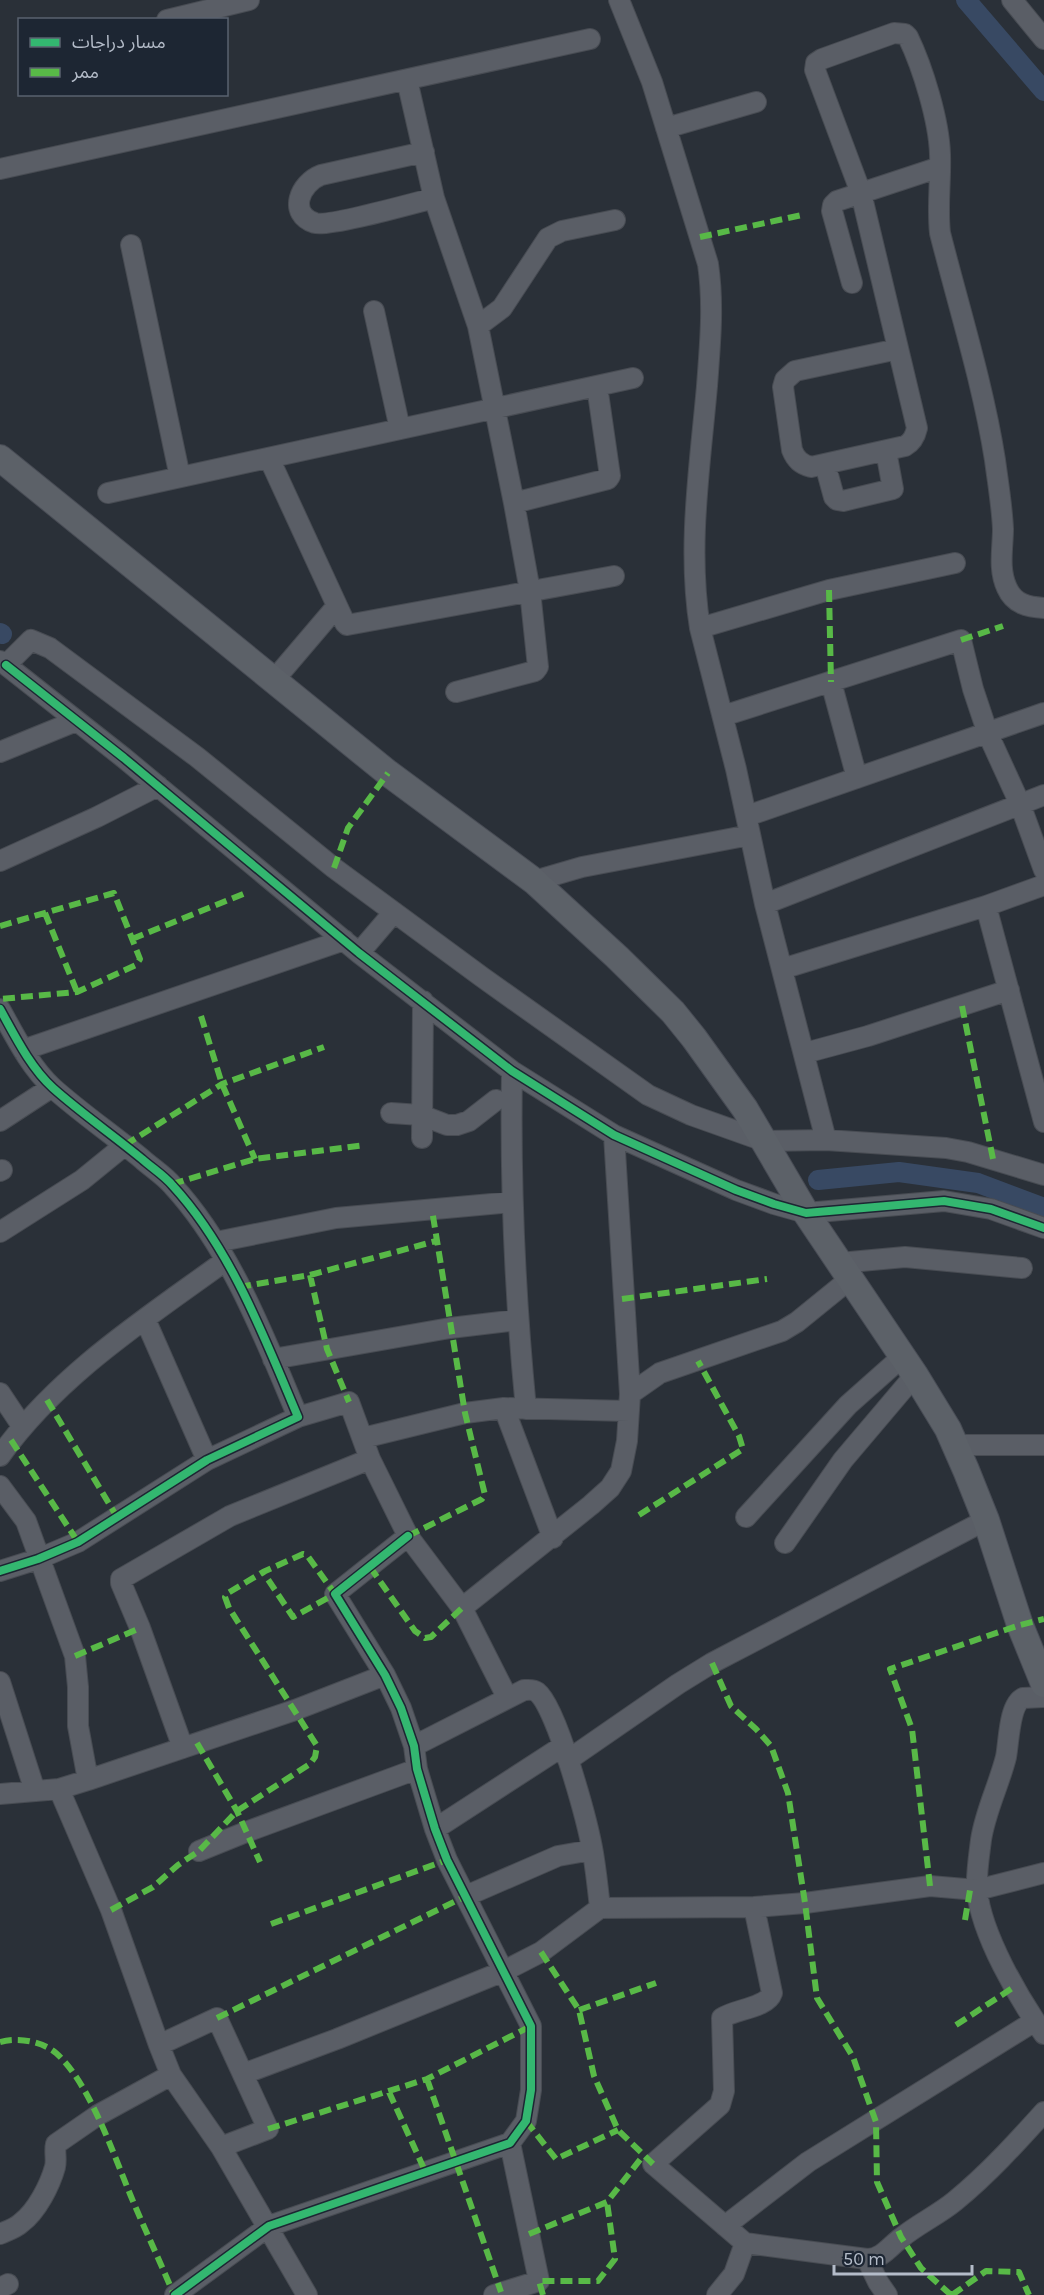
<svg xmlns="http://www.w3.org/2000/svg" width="1044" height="2295" viewBox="0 0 1044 2295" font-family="Karla,'Noto Sans Arabic',sans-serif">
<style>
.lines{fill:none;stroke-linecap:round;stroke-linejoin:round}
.canal{stroke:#384963;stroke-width:20}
.minor-casing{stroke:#484c53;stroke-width:22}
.major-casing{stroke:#484c55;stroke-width:28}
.minor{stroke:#5a5e66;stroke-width:20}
.major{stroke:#5c6168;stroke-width:26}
.quiet{stroke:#58b947;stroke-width:6;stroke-dasharray:12 6;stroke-linecap:butt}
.cycleway-casing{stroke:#1d2633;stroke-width:11}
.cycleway{stroke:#33b770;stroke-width:8}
</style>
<rect width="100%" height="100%" fill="#2a3038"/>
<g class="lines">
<!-- canal -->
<path class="canal" d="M966 0 1044 91
M0 633 2 634
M818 1180 899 1172 978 1183 1044 1208"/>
<!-- minor casing -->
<g class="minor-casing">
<path id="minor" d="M619 0 652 82 708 264C714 305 710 345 707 386 700 466 687 548 700 628
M1012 0 1044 39
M167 20 249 0
M407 80 434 198 478 326 514 503 530 591 538 667 535 671 456 692
M666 128 756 102
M424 152 321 175C300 183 287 214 315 223 329 227 414 203 434 198
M0 169 590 39
M131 245 180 477
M852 283 832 211 833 205 837 201 940 167
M374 311 400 429
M478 326 502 308 548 238 562 231 615 220
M898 349 795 371 785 380 783 387 792 450C796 460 801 464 811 467L905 446C912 442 915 437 917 428L861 193 815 70 816 63 822 59 894 33 905 34 908 37C923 68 939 121 940 154 941 181 937 206 940 233 959 308 983 384 995 460 998 483 1002 506 1003 529 1003 548 998 569 1007 588 1014 604 1028 607 1044 608
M269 458 345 623 347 625 614 576
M825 464 834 497 837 500 843 501 893 489 886 451
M108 493 633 378
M514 503 608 479 610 476 597 386
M0 661 6 665 31 640 50 648 197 757 334 868 482 977 648 1095 691 1115 764 1141 826 1140 946 1148 968 1152 1044 1175
M6 665 124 758 359 953 512 1071 614 1135 736 1190 774 1204 806 1213 944 1201 991 1209 1044 1228
M274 680 337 606
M831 682 857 778
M723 716 961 640 973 689 988 734 1020 804 1044 870
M0 752 76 721
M747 816 1044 713
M0 861 97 817 158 786
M534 881 582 867 750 835
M765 904 1044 795
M986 906 1044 1122
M359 953 394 912
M782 969 986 906 1044 885
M0 1009C15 1036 30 1067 53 1088 81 1113 113 1135 142 1159 152 1168 165 1176 173 1186 231 1249 265 1339 298 1417L207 1460 78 1542 38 1559 0 1571
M23 1050 344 940
M805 1053 868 1036 1009 990
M512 1071C510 1184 515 1296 526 1409
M391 1113 421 1115 447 1125H457L469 1121 496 1100
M0 1121 52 1087
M422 1138 423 1001
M826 1140 765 904 736 769 700 628 829 590 955 563
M0 1171 2 1170
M0 1232 82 1180 125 1145
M216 1242 336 1218 512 1202
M839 1263 905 1257 1022 1268
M145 1319 207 1460
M273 1359 450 1328 517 1320
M0 1393 22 1426
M630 1394 660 1373 782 1331 797 1322 850 1279
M504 1408 553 1538
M298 1417 349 1402 370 1459 408 1536 462 1608 507 1697
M363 1438 465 1413 504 1408 628 1411
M956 1445H1044
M0 1456C59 1374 145 1319 225 1261
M0 1486 26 1521 75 1656 78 1687V1726L88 1780
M746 1517 848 1405 902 1357
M785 1543 843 1460 915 1375
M462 1608 591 1505 610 1488 621 1471 627 1441 630 1394 614 1135
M0 1682 35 1791
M1044 1697 1023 1698C1009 1705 1009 1742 1006 1757 999 1785 985 1812 981 1840 979 1856 976 1875 977 1890 981 1934 1019 1999 1044 2034
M414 1746 524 1690C528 1690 533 1689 537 1692 557 1707 588 1824 593 1853 596 1871 598 1889 600 1908
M183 1748 140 1628 121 1583V1579L230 1516 370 1459
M568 1760 678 1684 712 1663 986 1520
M59 1789 111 1910 159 2045 217 2018 268 2129 221 2147 307 2295
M0 1794 59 1789 88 1780 295 1710 385 1675
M435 1829 563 1746
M199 1851 246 1832 417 1769
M466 1896 558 1856 592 1850
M754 1907 772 1993C767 2008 735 2009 722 2018L724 2091 720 2105 653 2164 745 2243 867 2259C882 2259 890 2246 901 2238 918 2224 938 2215 955 2201 988 2174 1016 2143 1044 2112
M159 2045 171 2075 221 2147
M243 2074 337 2039 504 1971 541 1952 600 1908 754 1907 805 1903 930 1886 977 1890 1044 1873
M725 2226 808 2162 1035 2021
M0 2234C7 2231 16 2228 21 2223 37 2211 50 2185 55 2167 57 2159 54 2152 56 2144L98 2115 171 2075
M867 2259 878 2282 887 2295
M0 2288 8 2284
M175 2295 269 2226 510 2143 526 2121 531 2090V2026L447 1860 435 1829 417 1769 414 1746 401 1708 385 1675 335 1594 408 1536
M494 2295 539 2281 510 2143
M717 2295 734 2274 745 2243"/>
</g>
<!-- major casing -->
<g class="major-casing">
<path id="major" d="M0 458 388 773 534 881 617 957 673 1012 694 1038 745 1109 806 1213 915 1375 948 1429 966 1470 986 1520 1020 1625 1044 1684"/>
</g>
<!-- minor -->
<use href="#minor" class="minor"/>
<!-- major -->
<use href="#major" class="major"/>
<!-- quiet -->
<path class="quiet" d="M700 237 802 215
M829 590 831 682
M961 640 1003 626
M334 868 348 828 388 773
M45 913 77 992
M0 926 114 893 140 959 136 965 77 992 0 999
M132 939 248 892
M962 1006 993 1159
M201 1016 222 1084 255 1159
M125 1145 222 1084 324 1047
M172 1184 255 1159 365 1145
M310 1275 327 1349 349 1402
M239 1287 310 1275 436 1241
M622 1299 767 1279
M47 1400 117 1517
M11 1440 78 1542
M639 1515 743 1449 739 1436 698 1361
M408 1536 482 1499 485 1495 465 1413 432 1210
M370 1567 415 1631 425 1638 431 1637 462 1608
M75 1656 140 1628
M712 1663 731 1706 756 1729 771 1746 788 1793 805 1903 817 1998 853 2057 876 2122 877 2182 901 2237 921 2268 951 2295
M197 1743 237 1811 260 1862
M930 1886 912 1729 890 1669 1020 1625 1044 1619
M111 1910 153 1887 178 1865 199 1851 237 1811 310 1764 315 1757 317 1746 229 1608 225 1597 228 1593 263 1572 303 1554 307 1555 335 1594 293 1617 263 1572
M965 1920 970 1890
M271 1924 447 1860
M541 1952 579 2010 594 2076 618 2130 653 2164
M579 2010 656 1983
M217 2018 466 1896
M956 2025 1014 1987
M0 2042C17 2037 42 2041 56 2053 89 2082 113 2153 130 2194 144 2228 160 2261 174 2295
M427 2079 501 2292
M389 2092 426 2173
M526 2121 556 2159 618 2130
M268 2129 427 2079 531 2026
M529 2234 607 2202 643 2156
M543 2295 539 2281H598L615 2259 607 2202
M952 2295 986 2271 1019 2272 1029 2295"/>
<!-- cycleway casing -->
<g class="cycleway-casing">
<path id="cycleway" d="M6 665 124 758 359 953 512 1071 614 1135 736 1190 774 1204 806 1213 944 1201 991 1209 1044 1228
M0 1009C15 1036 30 1067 53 1088 81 1113 113 1135 142 1159 152 1168 165 1176 173 1186 231 1249 265 1339 298 1417L207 1460 78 1542 38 1559 0 1571
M175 2295 269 2226 510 2143 526 2121 531 2090V2026L447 1860 435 1829 417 1769 414 1746 401 1708 385 1675 335 1594 408 1536"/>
</g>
<!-- cycleway -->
<use href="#cycleway" class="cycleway"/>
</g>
<!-- legend -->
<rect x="18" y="18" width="210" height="78" fill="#1d2633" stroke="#59626f" stroke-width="1.5"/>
<rect x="30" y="38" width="30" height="9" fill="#33b770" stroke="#59626f" stroke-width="1.5"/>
<text x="72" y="48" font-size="18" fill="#b4bcc9">مسار دراجات</text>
<rect x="30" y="68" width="30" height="9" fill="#58b947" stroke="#59626f" stroke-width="1.5"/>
<text x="72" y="78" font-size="18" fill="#b4bcc9">ممر</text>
<!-- scale -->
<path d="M834 2265v9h138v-9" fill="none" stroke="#b4bcc9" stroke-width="3"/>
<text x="843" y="2265" font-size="18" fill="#b4bcc9" stroke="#1d2633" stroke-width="4.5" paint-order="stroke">50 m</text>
</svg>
